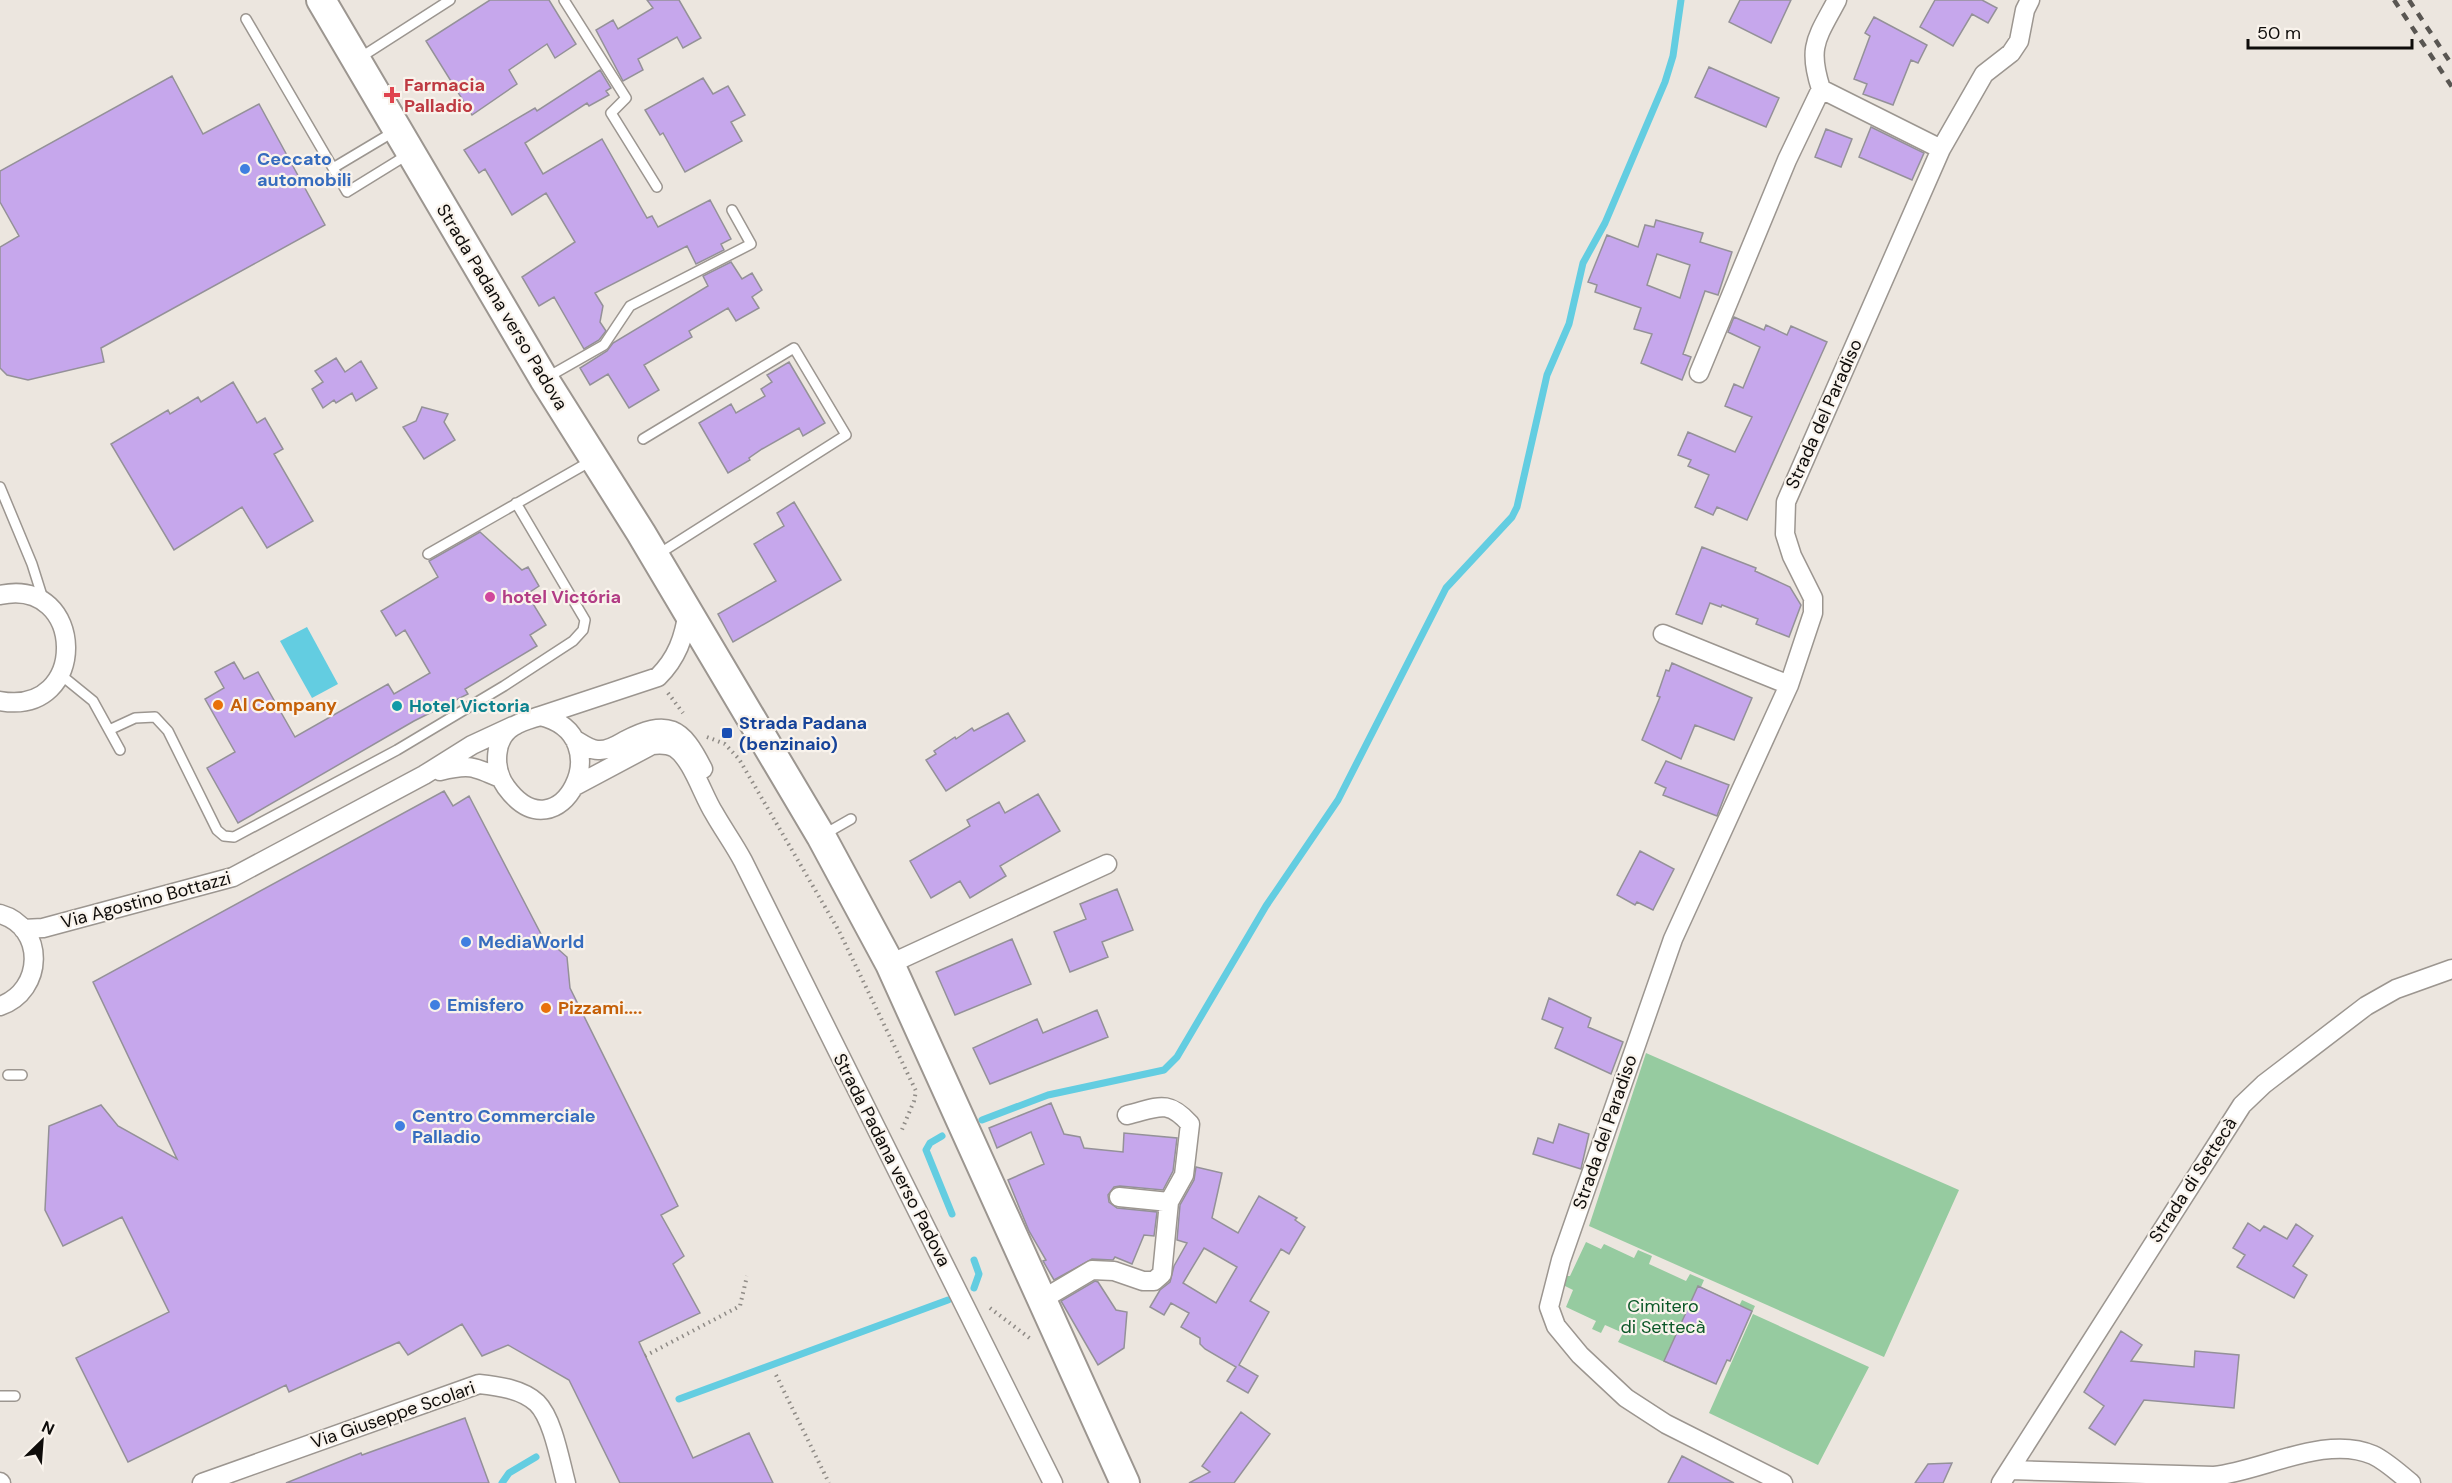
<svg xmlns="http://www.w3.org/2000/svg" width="2452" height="1483" viewBox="0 0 2452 1483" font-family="'DM Sans',sans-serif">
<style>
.green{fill:#96cba0}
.water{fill:#63cde1}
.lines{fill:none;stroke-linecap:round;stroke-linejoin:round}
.stream{stroke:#63cde1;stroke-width:7}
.building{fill:#c6a7ec;stroke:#949198;stroke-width:1.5;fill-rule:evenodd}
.service-casing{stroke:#9c9690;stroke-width:12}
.minor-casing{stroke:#9c9690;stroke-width:21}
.primary-casing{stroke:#9c9690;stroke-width:32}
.path{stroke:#8f8b86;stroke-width:4;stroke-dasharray:1.5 4.5;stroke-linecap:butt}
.service{stroke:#fff;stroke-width:9}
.minor{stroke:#fff;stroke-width:18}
.primary{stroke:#fff;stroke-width:28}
.rail{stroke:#595652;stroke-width:4.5;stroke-dasharray:8 8;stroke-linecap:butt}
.health-dot{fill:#e0444e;stroke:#f9f3ec;stroke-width:2}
.shop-dot{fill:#3f7fe0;stroke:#f9f3ec;stroke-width:2}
.hotel-dot{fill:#d1479c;stroke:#f9f3ec;stroke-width:2}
.food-dot{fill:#e8710a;stroke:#f9f3ec;stroke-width:2}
.culture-dot{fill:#0f9aa8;stroke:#f9f3ec;stroke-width:2}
.transit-dot{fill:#1a4fb4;stroke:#f9f3ec;stroke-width:2}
.labels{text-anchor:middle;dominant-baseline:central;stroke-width:4.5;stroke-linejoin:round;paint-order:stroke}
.health-label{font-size:18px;font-weight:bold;fill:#be3a42;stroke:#f9f3ec;text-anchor:start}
.shop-label{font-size:18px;font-weight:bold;fill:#366cbe;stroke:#f9f3ec;text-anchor:start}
.street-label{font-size:18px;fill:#0e0c0a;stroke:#f9f3ec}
.hotel-label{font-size:18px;font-weight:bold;fill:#b23c85;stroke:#f9f3ec;text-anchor:start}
.food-label{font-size:18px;font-weight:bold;fill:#c56008;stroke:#f9f3ec;text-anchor:start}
.culture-label{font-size:18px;font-weight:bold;fill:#0d838f;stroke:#f9f3ec;text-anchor:start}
.transit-label{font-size:18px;font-weight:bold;fill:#164399;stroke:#f9f3ec;text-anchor:start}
.park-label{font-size:18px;fill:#0a5727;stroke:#f9f3ec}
</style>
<rect width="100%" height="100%" fill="#ece6df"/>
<!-- green -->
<path class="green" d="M1646 1053 1959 1190 1884 1357 1589 1226Z
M1586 1242 1601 1249 1604 1244 1634 1258 1638 1250 1652 1256 1649 1264 1686 1281 1690 1274 1704 1280 1701 1287 1731 1301 1737 1310 1742 1300 1755 1306 1730 1361H1726L1716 1384 1618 1342 1623 1333 1605 1325 1601 1333 1592 1329 1596 1321 1566 1307 1573 1290 1563 1285 1567 1276H1570Z
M1753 1314 1869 1367 1818 1465 1709 1413Z"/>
<!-- water -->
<path class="water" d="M307 627 338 684 312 698 280 641Z"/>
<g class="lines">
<!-- stream -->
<path class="stream" d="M982 1120 1048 1095 1164 1070 1177 1057 1266 906 1338 800 1446 588 1512 517 1517 507 1547 375 1569 324 1583 263 1605 223 1665 82 1673 56 1681 0
M942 1136 930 1143 926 1150 952 1214
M974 1260 979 1274 974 1288
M679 1399 948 1300
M502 1483 509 1473 536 1457"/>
</g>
<!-- building -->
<path class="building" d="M490 0H549L576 44 555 58 547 44 509 70 517 84 472 115 426 41Z
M647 0H679L701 38 683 48 677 37 638 59 643 70 623 81 596 30 613 20 618 29 653 8Z
M1740 0H1791L1771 43 1729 22Z
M1935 0H1982L1997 8 1988 23 1972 14 1953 46 1920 27Z
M1874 17 1927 45 1918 63 1911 60 1893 105 1863 94 1867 84 1854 79 1870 36 1865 33Z
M1709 67 1779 98 1766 127 1695 97Z
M600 70 611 88 606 91 609 95 589 106 587 103 525 143 543 174 602 139 647 218 652 216 658 227 710 200 731 239 721 244 724 250 696 264 687 246 595 293 603 306 600 322 606 331 599 340 584 349 554 297 539 306 522 277 575 242 546 193 512 215 485 169 479 173 464 150 535 108 537 111Z
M172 76 203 134 259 104 325 225 101 348 104 362 28 380 7 375 0 368V247L19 236 0 202V171Z
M703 78 713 94 728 86 745 115 731 122 742 141 685 172 663 133 660 135 645 110Z
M1871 127 1924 153 1912 180 1859 157Z
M1826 129 1852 139 1841 167 1815 157Z
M1656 220 1703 233 1700 242 1732 252 1718 295 1705 291 1683 354 1691 357 1682 380 1641 363 1652 334 1634 329 1641 308 1595 292 1597 285 1588 282 1607 235 1638 247 1645 225 1654 227ZM1657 254 1690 265 1680 298 1647 285Z
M731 262 742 279 752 273 762 290 752 297 759 308 736 321 728 308 689 331 692 337 644 365 659 390 629 408 608 374 590 385 580 368 607 351 613 343 708 286 703 276Z
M1734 317 1764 330 1766 325 1787 335 1791 326 1827 342 1747 520 1717 507 1713 515 1695 507 1709 475 1688 466 1691 460 1678 455 1688 432 1735 452 1752 417 1725 406 1734 384 1743 388 1760 347 1728 332Z
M336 358 345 372 361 361 377 388 356 401 352 393 336 403 334 400 323 408 312 389 323 382 315 371Z
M789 362 825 423 803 436 799 428 762 449 749 458 750 460 728 473 699 423 731 404 736 413 765 396 761 389 772 382 767 375Z
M233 382 257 423 265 418 283 449 274 454 313 521 267 548 242 507 174 550 111 444 168 410 170 414 198 397 201 402Z
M422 407 448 414 444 422 455 440 424 459 403 427 416 421Z
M794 502 841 580 733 642 718 614 776 581 754 544 784 526 777 513Z
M480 532 522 570 528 567 539 586 527 594 546 625 530 635 537 646 465 689 468 694 414 721 238 823 207 768 235 752 205 699 224 688 215 672 234 662 244 679 258 672 295 737 388 684 394 694 430 673 405 630 396 636 381 611 438 577 429 561Z
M1702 547 1756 568 1755 571 1790 587 1801 605 1789 637 1756 624 1758 619 1722 605 1721 607 1710 603 1702 624 1676 614Z
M1672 663 1752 698 1734 740 1695 725 1681 759 1642 740 1660 697 1657 696 1666 670 1669 671Z
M1008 713 1025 741 946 791 926 760 936 754 934 751 955 737 956 739 972 728 974 731Z
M1666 761 1729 785 1717 816 1663 795 1666 788 1655 783Z
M444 791 453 806 469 796 541 934 567 957 570 988 678 1206 661 1215 684 1256 673 1264 700 1313 639 1342 693 1458 749 1433 773 1483H620L569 1380 508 1345 482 1356 462 1324 408 1355 399 1342 289 1392 286 1385 128 1462 76 1358 169 1312 122 1217 63 1246 45 1210 49 1126 101 1105 118 1126 177 1159 93 982Z
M1038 794 1060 831 1000 866 1006 876 970 898 960 881 931 898 910 861 970 826 967 820 999 802 1005 813Z
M1640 851 1674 869 1653 910 1637 902 1635 905 1617 895Z
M1117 889 1133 930 1102 942 1108 957 1070 972 1054 932 1086 919 1080 904Z
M1012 939 1031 984 955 1015 936 972Z
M1549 998 1591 1018 1588 1027 1623 1042 1611 1074 1555 1048 1563 1028 1542 1019Z
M1097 1010 1108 1037 990 1084 973 1048 1037 1019 1043 1033Z
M1051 1103 1064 1134 1080 1137 1084 1148 1123 1152 1124 1133 1177 1138 1173 1171 1163 1190 1120 1186 1114 1187 1108 1195 1109 1202 1117 1208 1157 1212 1154 1236 1144 1235 1132 1264 1115 1257 1113 1260 1092 1259 1054 1280 1043 1261 1046 1260 1029 1231 1008 1180 1044 1164 1031 1132 997 1148 989 1128Z
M1559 1124 1589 1134 1581 1169 1533 1154 1538 1138 1553 1143Z
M1196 1167 1222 1173 1212 1218 1238 1233 1259 1196 1297 1218 1295 1220 1305 1227 1289 1254 1281 1249 1250 1301 1269 1312 1239 1365 1258 1376 1248 1393 1227 1381 1236 1367 1205 1349 1200 1344V1338L1181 1327 1189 1313 1171 1303 1164 1315 1150 1307 1160 1290 1170 1282 1174 1266 1187 1243 1177 1240 1180 1205 1194 1180ZM1204 1248 1237 1267 1216 1303 1183 1283Z
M2248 1223 2260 1231 2264 1226 2287 1239 2296 1224 2313 1236 2293 1266 2307 1275 2294 1298 2237 1267 2245 1255 2233 1248Z
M1095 1281 1098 1282 1116 1310 1127 1312 1124 1348 1098 1365 1061 1301Z
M1698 1286 1752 1311 1730 1361 1727 1360 1716 1384 1664 1361Z
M2121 1331 2142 1345 2131 1361 2194 1367 2195 1351 2239 1355 2234 1408 2144 1400 2115 1445 2089 1428 2104 1406 2084 1392Z
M1241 1412 1270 1434 1234 1483H1189L1210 1472 1202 1466Z
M465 1418 489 1483H286L361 1453 362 1455Z
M1682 1456 1734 1483H1668Z
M1952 1463 1943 1483H1915L1928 1464Z"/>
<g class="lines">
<!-- service casing -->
<g class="service-casing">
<path id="service" d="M564 0 626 98 611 113 657 187
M246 19 347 192 407 155
M358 59 450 0
M333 168 395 131
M546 378 604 345 630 306 751 244 732 210
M643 439 794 348 846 435 657 555
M0 487 32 564 44 602
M428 554 591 461
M61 675 93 701 120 750
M109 730 135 718 155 717 168 731 217 830 224 836 234 837 397 750 504 686 573 641 583 630 585 620 516 503
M823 835 851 819
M8 1075H22
M1 1396H15"/>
</g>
<!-- minor casing -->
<g class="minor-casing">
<path id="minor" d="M1941 149 1984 74 2011 53 2019 41 2025 10 2030 0
M1699 373 1787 160 1821 89
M0 595C86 576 90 717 0 701
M1663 634 1789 685
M540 716C623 735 559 860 506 787 493 769 493 738 514 726 522 721 531 719 540 716Z
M540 716 658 677C677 658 684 638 688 611
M574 739C581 743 590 750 598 750 608 751 617 745 624 741 668 718 682 727 703 769
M440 771C469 764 473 766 500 778
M575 786 652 745C660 744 668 744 675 748 692 759 703 796 714 813 723 829 734 844 743 861L1053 1483
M0 914C46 927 44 991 0 1006
M23 929 43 928 233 877 424 775 472 745 513 726
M890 964 1107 864
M1119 1197 1169 1202
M1043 1299 1092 1270 1114 1271 1143 1281H1154L1162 1274 1169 1202 1184 1175 1190 1124C1167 1098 1157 1108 1127 1115
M2010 1470 2214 1476C2262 1471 2326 1434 2373 1455 2386 1461 2400 1474 2411 1483
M0 1482 1 1483
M202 1483 479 1384C498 1386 522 1389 537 1403 553 1419 560 1461 566 1483
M1783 1483 1666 1424 1626 1398 1580 1355 1556 1326 1549 1307 1561 1260 1673 939 1789 685 1813 613V598L1792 556 1785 534 1786 502 1941 149 1821 89C1807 46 1817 38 1837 0
M2001 1483 2242 1105 2264 1084 2366 1006 2396 989 2452 969"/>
</g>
<!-- primary casing -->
<g class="primary-casing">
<path id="primary" d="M321 0 544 379 641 533 821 836 890 964 1125 1483"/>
</g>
<!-- path -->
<path class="path" d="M668 693 683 713
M707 737 725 744 739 759 839 931 916 1091 914 1101 901 1132
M990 1308 1032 1340
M645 1356 740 1306 747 1276
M776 1375 829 1483"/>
<!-- service -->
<use href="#service" class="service"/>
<!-- minor -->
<use href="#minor" class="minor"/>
<!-- primary -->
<use href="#primary" class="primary"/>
<!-- rail -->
<path class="rail" d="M2394 0 2452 87
M2409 0 2452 65"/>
</g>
<!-- markers -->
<path class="health-dot" d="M389 86h6v6h6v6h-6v6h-6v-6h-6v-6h6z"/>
<g class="shop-dot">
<circle cx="245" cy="169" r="6"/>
<circle cx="466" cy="942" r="6"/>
<circle cx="435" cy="1005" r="6"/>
<circle cx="400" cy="1126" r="6"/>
</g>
<circle class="hotel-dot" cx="490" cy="597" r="6"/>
<g class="food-dot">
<circle cx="218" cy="705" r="6"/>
<circle cx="546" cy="1008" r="6"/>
</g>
<circle class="culture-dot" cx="397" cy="706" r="6"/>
<rect class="transit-dot" x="721" y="727" width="12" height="12" rx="3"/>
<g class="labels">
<!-- health labels -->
<g class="health-label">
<text x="404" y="85">Farmacia<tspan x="404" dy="21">Palladio</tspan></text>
</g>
<!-- shop labels -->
<g class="shop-label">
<text x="257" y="159">Ceccato<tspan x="257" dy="21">automobili</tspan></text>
<text x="478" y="942">MediaWorld</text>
<text x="447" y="1005">Emisfero</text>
<text x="412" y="1116">Centro Commerciale<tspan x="412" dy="21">Palladio</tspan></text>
</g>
<!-- street labels -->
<g class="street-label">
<text transform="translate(502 307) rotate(59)">Strada Padana verso Padova</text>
<text transform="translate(1824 414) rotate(-66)">Strada del Paradiso</text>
<text transform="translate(146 900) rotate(-15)">Via Agostino Bottazzi</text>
<text transform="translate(1605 1132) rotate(-71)">Strada del Paradiso</text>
<text transform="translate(892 1160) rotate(63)">Strada Padana verso Padova</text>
<text transform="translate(2193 1180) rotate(-57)">Strada di Settecà</text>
<text transform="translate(393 1415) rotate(-19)">Via Giuseppe Scolari</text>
</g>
<!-- hotel labels -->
<g class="hotel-label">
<text x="502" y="597">hotel Victória</text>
</g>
<!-- food labels -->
<g class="food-label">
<text x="230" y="705">Al Company</text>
<text x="558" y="1008">Pizzami....</text>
</g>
<!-- culture labels -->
<g class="culture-label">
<text x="409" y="706">Hotel Victoria</text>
</g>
<!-- transit labels -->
<g class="transit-label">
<text x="739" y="723">Strada Padana<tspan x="739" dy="21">(benzinaio)</tspan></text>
</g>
<!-- park labels -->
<g class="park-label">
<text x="1663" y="1306">Cimitero<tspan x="1663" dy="21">di Settecà</tspan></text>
</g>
</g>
<!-- north arrow -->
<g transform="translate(42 1441) rotate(25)" stroke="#f9f3ec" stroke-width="4.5" paint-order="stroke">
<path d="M0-4.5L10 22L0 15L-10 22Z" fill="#0e0c0a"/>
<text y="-9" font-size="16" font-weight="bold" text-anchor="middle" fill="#0e0c0a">N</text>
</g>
<!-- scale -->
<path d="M2248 39v9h164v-9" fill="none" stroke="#0e0c0a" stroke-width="3"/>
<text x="2257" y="39" font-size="18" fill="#0e0c0a" stroke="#f9f3ec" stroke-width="4.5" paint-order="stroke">50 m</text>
</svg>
